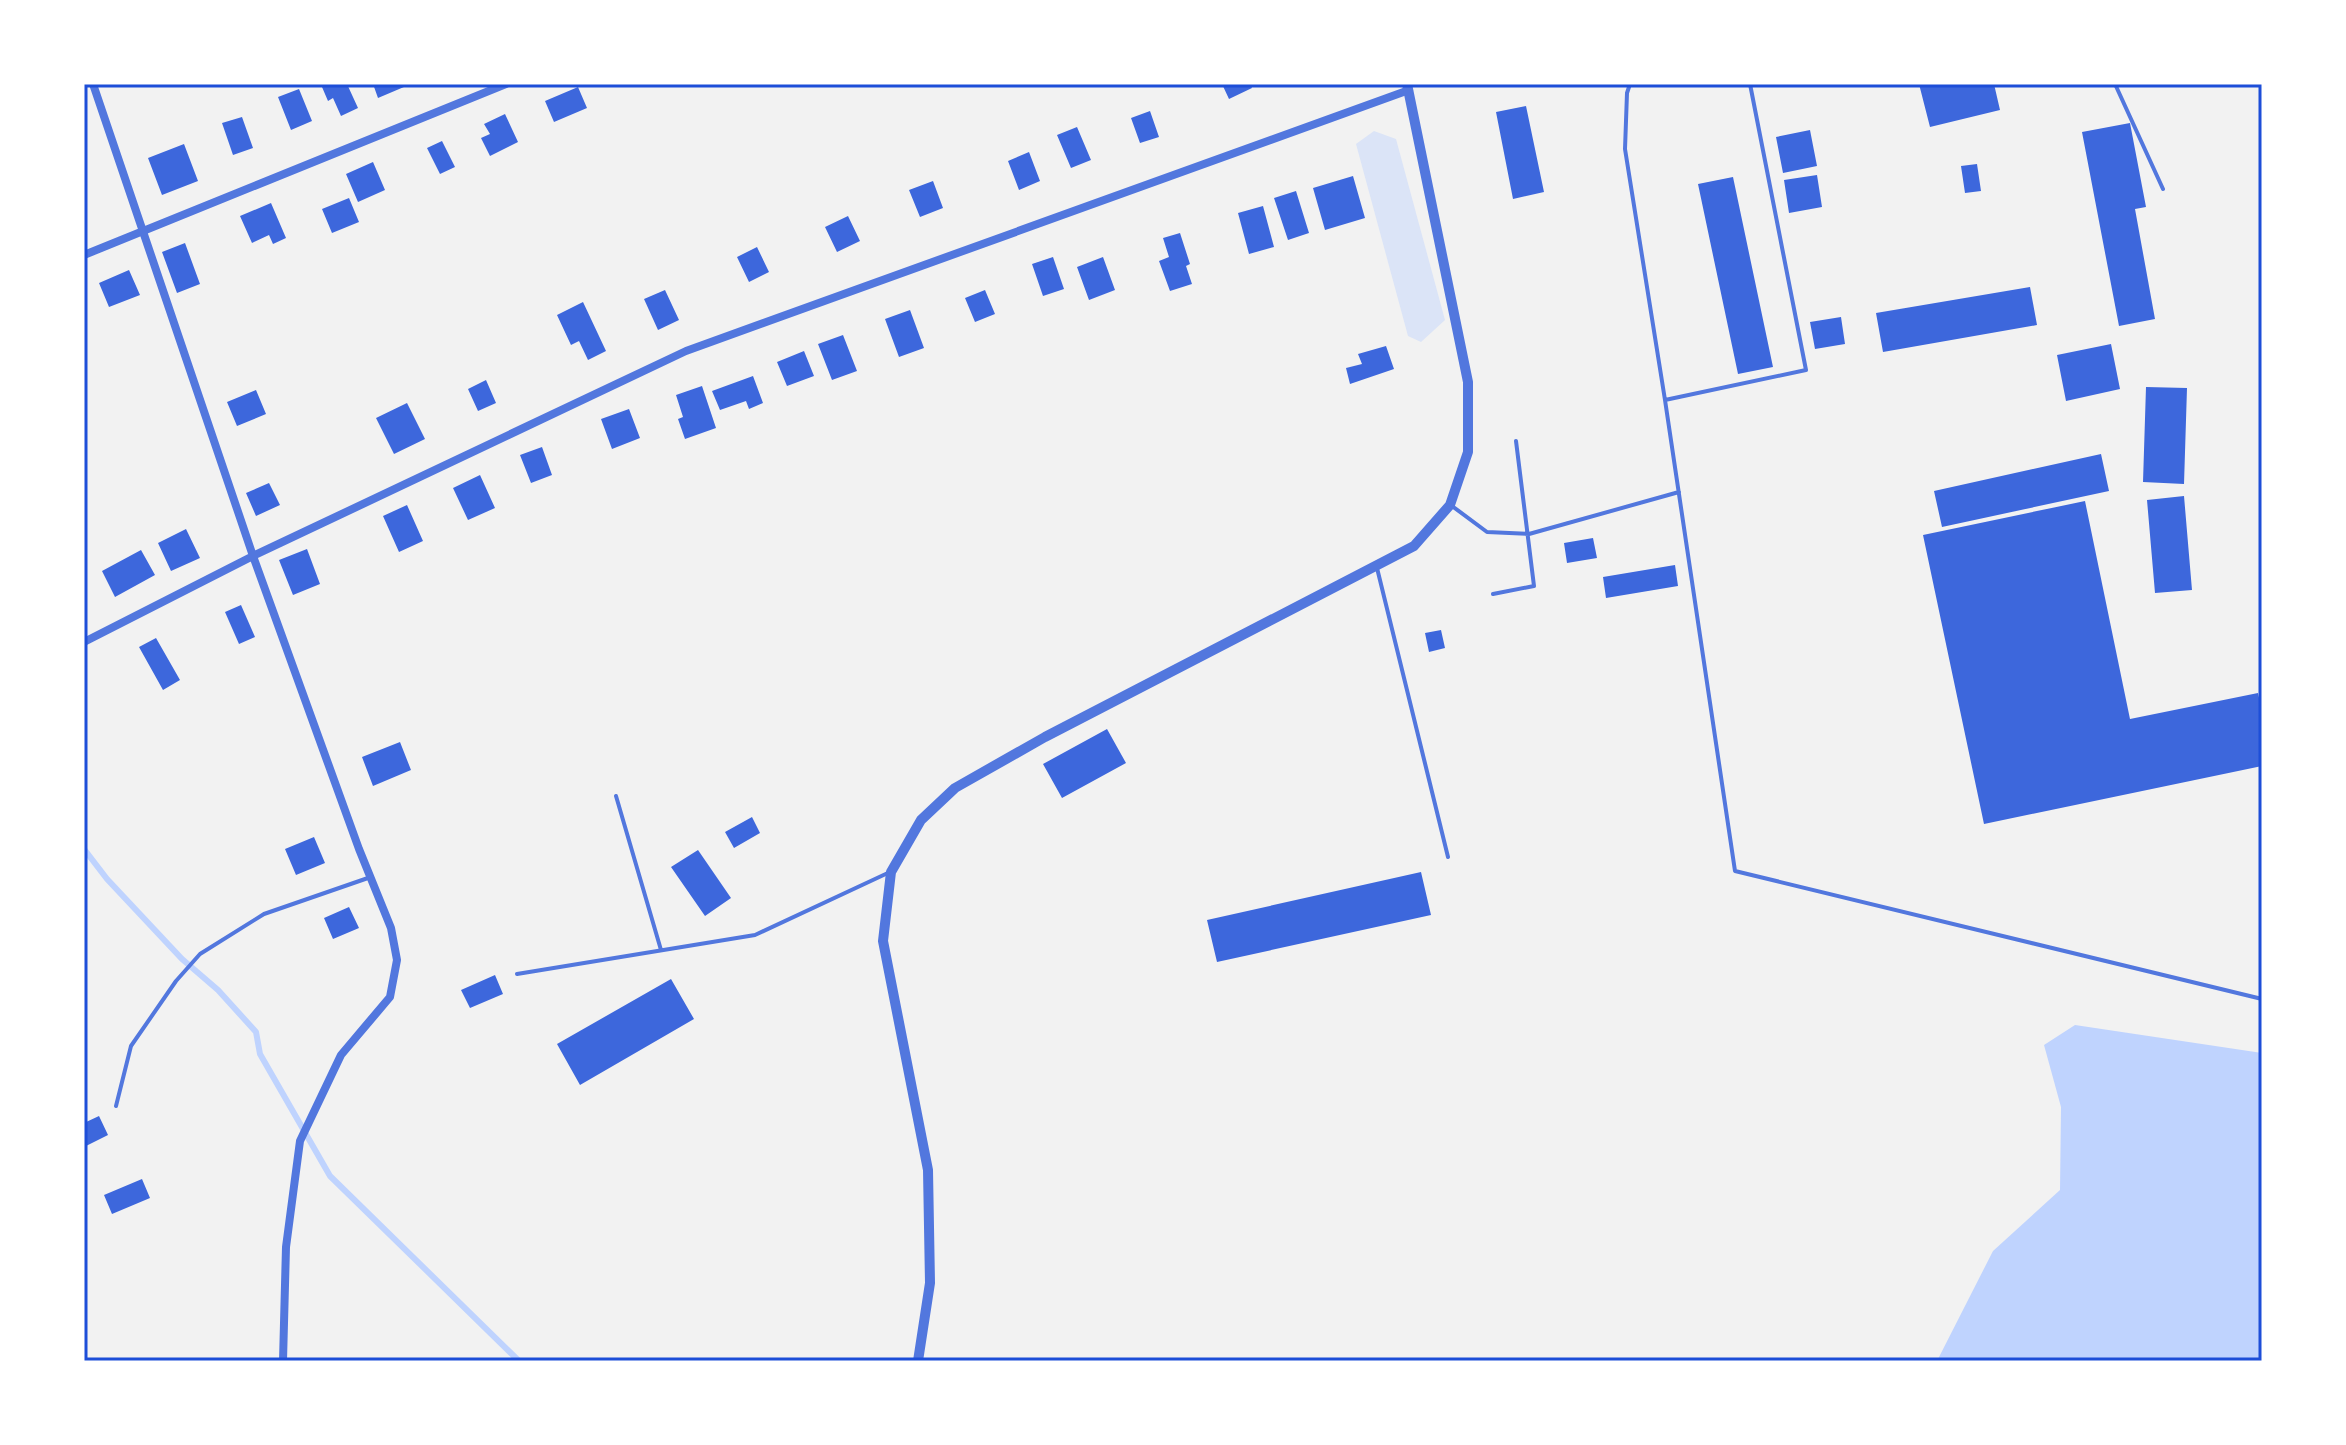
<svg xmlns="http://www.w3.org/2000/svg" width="2346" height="1445" viewBox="0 0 2346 1445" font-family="Inter,sans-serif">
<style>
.green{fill:#dbe4f7}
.water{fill:#bfd3fe}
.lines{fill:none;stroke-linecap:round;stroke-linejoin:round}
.stream{stroke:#bfd3fe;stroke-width:6}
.building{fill:#3d67dc}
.service{stroke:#5277de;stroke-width:4}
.minor{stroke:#5277de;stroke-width:8}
.tertiary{stroke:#5277de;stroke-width:10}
.neatline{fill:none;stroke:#1d4ed8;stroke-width:3}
</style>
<rect width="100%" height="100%" fill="#f2f2f2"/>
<!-- green -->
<path class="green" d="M1374 131 1396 139 1445 320 1421 342 1408 336 1356 144Z"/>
<!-- water -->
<path class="water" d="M2075 1025 2262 1053V1361H1937L1993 1251 2060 1190 2061 1107 2044 1045Z"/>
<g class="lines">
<!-- stream -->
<path class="stream" d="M84 849 107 879 182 959 218 990 256 1032 260 1054 330 1176 519 1361"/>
</g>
<!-- building -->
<path class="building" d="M327 84H347L358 108 341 116 333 98 328 101 322 87Z
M373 84H411L378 98Z
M1222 84H1250L1252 88 1229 99Z
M1919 84H1994L2000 110 1930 127Z
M578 87 587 108 554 122 545 101Z
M299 89 312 121 291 130 278 97Z
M1526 106 1544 192 1513 199 1496 112Z
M1150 111 1159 137 1140 143 1131 118Z
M505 114 518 142 490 156 481 138 490 134 484 124Z
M242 117 253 148 233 155 222 123Z
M2130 123 2146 207 2135 209 2155 319 2119 326 2082 132Z
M1077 127 1091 160 1071 168 1057 135Z
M1810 130 1817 166 1783 173 1776 137Z
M442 141 455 167 440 174 427 148Z
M184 144 198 181 162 195 148 158Z
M1029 152 1040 181 1019 190 1008 161Z
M373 162 385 190 358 202 346 174Z
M1977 164 1981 191 1965 193 1961 166Z
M1817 175 1822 207 1789 213 1784 180Z
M1353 176 1365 218 1325 230 1313 188Z
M1733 177 1773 367 1738 374 1698 184Z
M933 181 943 208 920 217 909 190Z
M1296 191 1309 233 1288 240 1274 198Z
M349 198 359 222 332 233 322 209Z
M271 203 286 238 273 244 269 235 252 243 240 216Z
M1263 206 1274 247 1249 254 1238 213Z
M848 216 860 241 837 252 825 227Z
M1180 233 1190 264 1186 266 1192 284 1170 291 1159 261 1169 257 1163 238Z
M185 243 200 284 177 293 162 252Z
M757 247 769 272 749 282 737 257Z
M1053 257 1064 289 1043 296 1032 264Z
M1103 257 1115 290 1089 300 1077 267Z
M129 270 140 295 109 307 99 283Z
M2030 287 2037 325 1883 352 1876 313Z
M665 290 679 320 658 330 644 299Z
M985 290 995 314 975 322 965 298Z
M583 302 606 351 588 360 579 341 571 345 557 315Z
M910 310 924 348 899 357 885 319Z
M1841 317 1845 344 1815 349 1810 322Z
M843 335 857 371 832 380 818 344Z
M2111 344 2120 389 2066 401 2057 355Z
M1386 346 1394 369 1350 384 1346 368 1362 364 1358 354Z
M804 351 814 376 787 386 777 362Z
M753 376 763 403 749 409 746 401 720 410 712 391Z
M486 380 496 403 478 411 468 389Z
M702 386 716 428 685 439 678 419 683 417 676 395Z
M2146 387 2187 388 2184 484 2143 482Z
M256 390 266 414 237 426 227 402Z
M407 403 425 439 394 454 376 418Z
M629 409 640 438 612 449 601 419Z
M542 447 552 475 531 483 520 455Z
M2101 454 2109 491 1942 527 1934 491Z
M480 475 495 508 468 520 453 488Z
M269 483 280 505 256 516 246 493Z
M2184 496 2192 590 2155 593 2147 500Z
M2085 501 2130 719 2258 693 2262 712V766L1984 824 1923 535Z
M407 505 423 541 399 552 383 516Z
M186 529 200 558 171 571 158 543Z
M1593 538 1597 558 1567 563 1564 543Z
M307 549 320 584 293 595 279 560Z
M141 550 155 575 115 597 102 571Z
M1675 565 1678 586 1606 598 1603 577Z
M241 605 255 637 239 644 225 612Z
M1441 630 1445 648 1429 652 1425 633Z
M156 638 180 680 163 690 139 647Z
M1107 729 1126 763 1062 798 1043 764Z
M400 742 411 770 373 786 362 757Z
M752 817 760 833 734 848 725 832Z
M314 837 325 863 296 875 285 849Z
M698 850 731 898 705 916 671 867Z
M1421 872 1431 915 1217 962 1207 920Z
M349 907 359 928 333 939 324 918Z
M495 975 503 994 470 1008 461 990Z
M671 979 694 1019 580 1085 557 1044Z
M99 1116 108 1135 84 1147V1123Z
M142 1179 150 1198 112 1214 104 1195Z"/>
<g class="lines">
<!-- service -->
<path class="service" d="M1630 84 1627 93 1625 149 1665 400
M1750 84 1806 370 1665 400 1735 871 2262 999
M2115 84 2163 189
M1452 506 1487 532 1529 534 1679 492
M1377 568 1448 857
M1493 594 1534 586 1516 441
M616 796 661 950
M517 974 755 935 890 872
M116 1106 131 1046 176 981 200 954 264 914 368 878"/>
<!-- minor -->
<path class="minor" d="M93 84 253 556 359 849 391 928 397 960 390 997 341 1055 300 1141 286 1247 283 1361
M84 255 506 84
M84 642 253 556 686 351 1409 90"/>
<!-- tertiary -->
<path class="tertiary" d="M918 1361 930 1283 928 1170 883 941 891 872 921 820 955 788 1045 737 1414 546 1450 505 1468 452V382L1407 84"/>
</g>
<!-- border -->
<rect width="2346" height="1445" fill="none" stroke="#ffffff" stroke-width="172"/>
<rect x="86" y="86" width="2174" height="1273" class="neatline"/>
</svg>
